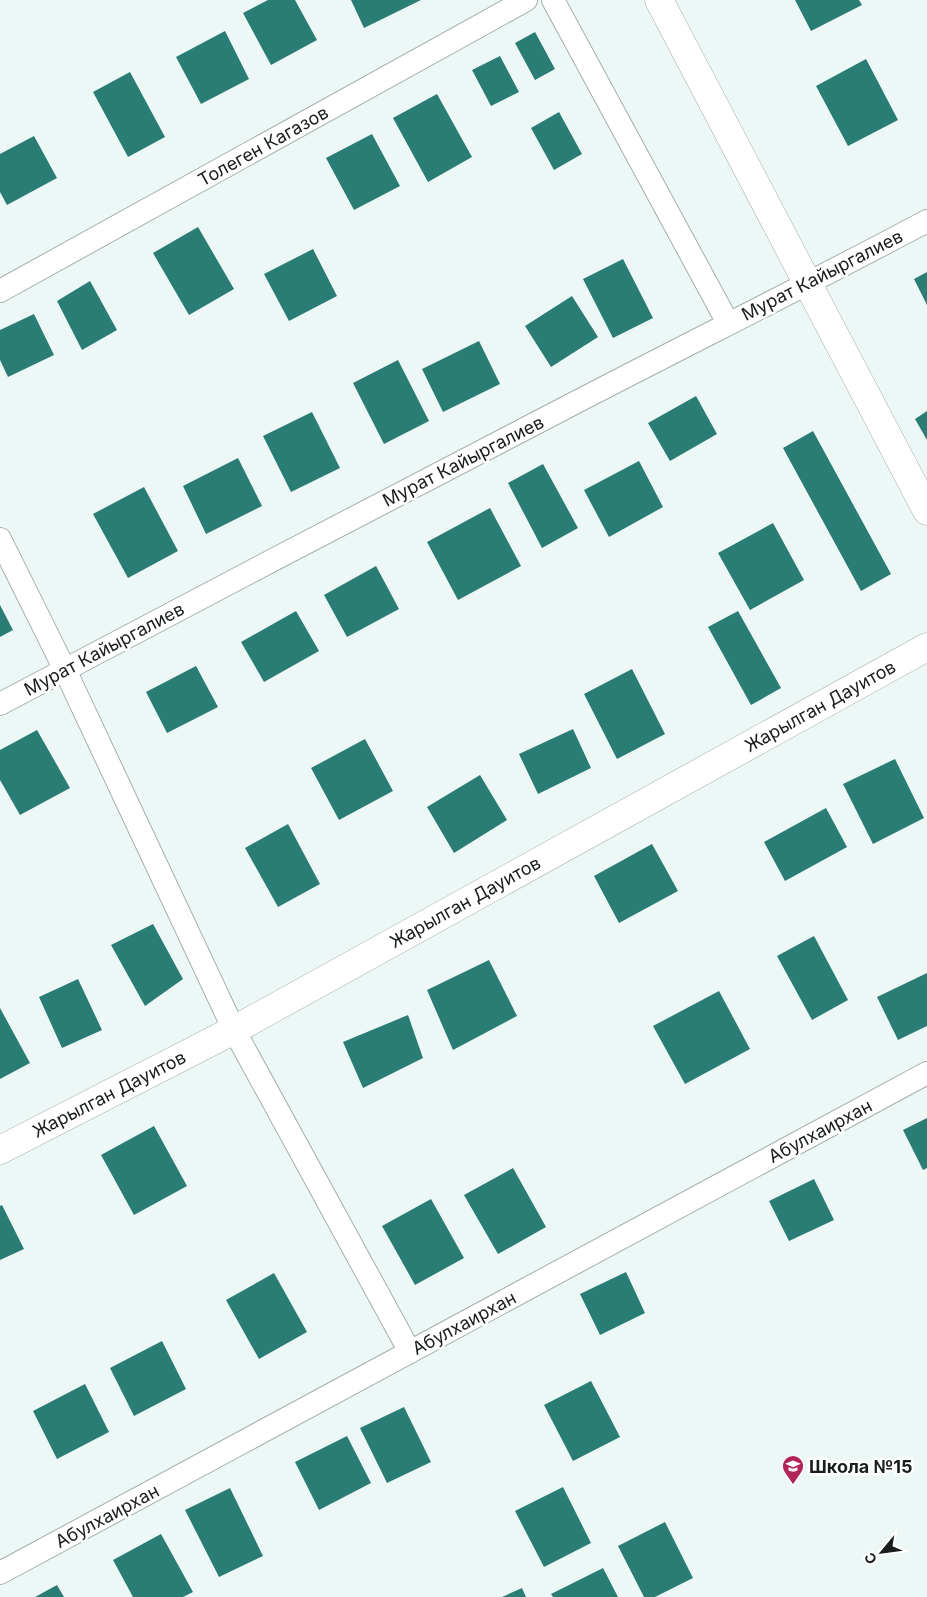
<svg xmlns="http://www.w3.org/2000/svg" width="927" height="1597" viewBox="0 0 927 1597" font-family="Inter,sans-serif">
<style>
.building{fill:#2a7d74}
.lines{fill:none;stroke-linecap:round;stroke-linejoin:round}
.minor-casing{stroke:#a4afae;stroke-width:24}
.tertiary-casing{stroke:#a4afae;stroke-width:29}
.minor{stroke:#fff;stroke-width:22}
.tertiary{stroke:#fff;stroke-width:28}
.labels{text-anchor:middle;dominant-baseline:central;stroke-width:5;stroke-linejoin:round;paint-order:stroke}
.street-label{font-size:18px;fill:#1a1e1e;stroke:#fff}
.poi-label{font-size:18px;font-weight:bold;fill:#1a1e1e;stroke:#fff;text-anchor:start}
</style>
<rect width="100%" height="100%" fill="#edf8f6"/>
<!-- building -->
<path class="building" d="M268 0H295L317 40 271 65 243 13Z
M351 0H421L364 28Z
M795 0H859L862 5 811 31Z
M225 31 249 79 201 104 176 57Z
M535 32 555 69 535 80 515 43Z
M500 56 519 92 491 106 472 70Z
M866 59 898 120 848 146 816 86Z
M130 72 165 137 128 157 93 92Z
M437 94 472 157 428 182 393 118Z
M559 112 582 154 554 170 531 128Z
M372 134 400 186 354 210 326 158Z
M34 136 57 178 7 205 0 192V154Z
M198 227 234 289 189 315 153 253Z
M313 249 337 296 289 321 264 274Z
M623 259 653 318 613 338 583 279Z
M927 272V305L914 279Z
M90 281 117 330 82 350 57 301Z
M572 296 598 337 551 367 525 326Z
M34 314 54 355 8 377 0 360V330Z
M479 341 500 384 443 412 422 369Z
M398 360 429 421 384 444 353 383Z
M696 396 717 434 670 461 648 423Z
M927 411V440L915 419Z
M312 412 340 468 291 492 263 436Z
M813 431 891 574 861 591 783 448Z
M238 458 262 506 206 534 183 486Z
M639 461 663 507 609 537 584 490Z
M543 464 578 528 542 548 508 483Z
M144 487 178 551 128 578 93 514Z
M490 508 521 566 458 600 427 542Z
M773 523 804 580 750 610 718 553Z
M376 566 399 609 347 637 324 595Z
M0 605 13 630 0 637Z
M296 611 319 651 264 682 241 642Z
M738 611 781 688 751 705 708 627Z
M196 666 218 707 167 733 146 692Z
M632 669 665 734 617 759 584 694Z
M573 729 591 768 538 794 519 754Z
M37 730 70 788 20 815 0 780V750Z
M365 739 393 791 339 820 311 768Z
M895 759 924 818 873 844 843 784Z
M480 775 507 820 454 853 427 807Z
M826 808 847 847 785 881 764 842Z
M288 824 320 884 278 907 245 848Z
M652 844 678 891 619 923 594 876Z
M153 924 183 979 145 1006 111 945Z
M814 936 848 1000 812 1020 777 956Z
M489 960 517 1016 453 1050 427 990Z
M927 973V1026L898 1040 877 997Z
M78 979 102 1030 62 1048 39 997Z
M719 991 750 1049 685 1084 653 1026Z
M0 1008 30 1063 0 1079Z
M408 1015 423 1058 363 1088 343 1042Z
M927 1118V1168L923 1170 903 1130Z
M154 1126 187 1186 134 1215 101 1155Z
M513 1168 546 1227 498 1254 464 1195Z
M814 1179 834 1220 789 1241 769 1201Z
M431 1199 464 1258 415 1285 382 1226Z
M2 1205 24 1249 0 1260V1206Z
M626 1272 645 1313 600 1335 580 1294Z
M274 1273 307 1332 259 1359 226 1300Z
M162 1341 186 1389 134 1416 110 1368Z
M591 1381 620 1437 573 1461 544 1405Z
M85 1384 109 1432 57 1459 33 1411Z
M404 1407 431 1462 387 1483 360 1428Z
M347 1436 371 1483 319 1510 295 1462Z
M563 1487 591 1543 544 1567 515 1511Z
M230 1488 263 1556 219 1577 185 1510Z
M665 1522 693 1578 655 1597H644L618 1546Z
M161 1534 193 1592 183 1597H133L113 1560Z
M603 1568 618 1597H553L551 1594Z
M57 1585 64 1597H35Z
M522 1588 526 1597H502Z"/>
<g class="lines">
<!-- minor casing -->
<g class="minor-casing">
<path id="minor" d="M553 0 728 323
M0 291 526 0
M0 539 65 670 234 1030 410 1352
M0 704C187 605 375 506 563 409 684 346 807 285 927 221
M0 1573 927 1073"/>
</g>
<!-- tertiary casing -->
<g class="tertiary-casing">
<path id="tertiary" d="M659 0 927 511
M0 1150 234 1030 927 647"/>
</g>
<!-- minor -->
<use href="#minor" class="minor"/>
<!-- tertiary -->
<use href="#tertiary" class="tertiary"/>
</g>
<!-- icons -->
<defs>
<g id="school-pin" transform="scale(1.125)"><path d="M0 17L-7.5 6A9.5 9.5 0 1 1 7.5 6Z" fill="#b22357" stroke="#fff"/><path d="M0-5L7-2L0 1L-7-2ZM-4 1L0 2.5L4 1V4Q0 6-4 4Z" fill="#fff"/></g>
</defs>
<g fill-rule="evenodd">
<use href="#school-pin" x="793" y="1466"/>
</g>
<g class="labels">
<!-- street labels -->
<g class="street-label">
<text transform="translate(263 146) rotate(-29)">Толеген Кагазов</text>
<text transform="translate(822 275) rotate(-27)">Мурат Кайыргалиев</text>
<text transform="translate(463 461) rotate(-27)">Мурат Кайыргалиев</text>
<text transform="translate(104 649) rotate(-28)">Мурат Кайыргалиев</text>
<text transform="translate(820 706) rotate(-29)">Жарылган Дауитов</text>
<text transform="translate(465 902) rotate(-29)">Жарылган Дауитов</text>
<text transform="translate(109 1094) rotate(-27)">Жарылган Дауитов</text>
<text transform="translate(820 1131) rotate(-28)">Абулхаирхан</text>
<text transform="translate(464 1323) rotate(-28)">Абулхаирхан</text>
<text transform="translate(107 1516) rotate(-28)">Абулхаирхан</text>
</g>
<!-- poi labels -->
<g class="poi-label">
<text x="809" y="1466">Школа №15</text>
</g>
</g>
<!-- north arrow -->
<g transform="translate(882 1552) rotate(241)" stroke="#ffffff" stroke-width="4" paint-order="stroke">
<path d="M0-4L9 19L0 12L-9 19Z" fill="#1a1e1e"/>
<text y="-8" font-size="14" font-weight="bold" text-anchor="middle" fill="#1a1e1e">С</text>
</g>
</svg>
